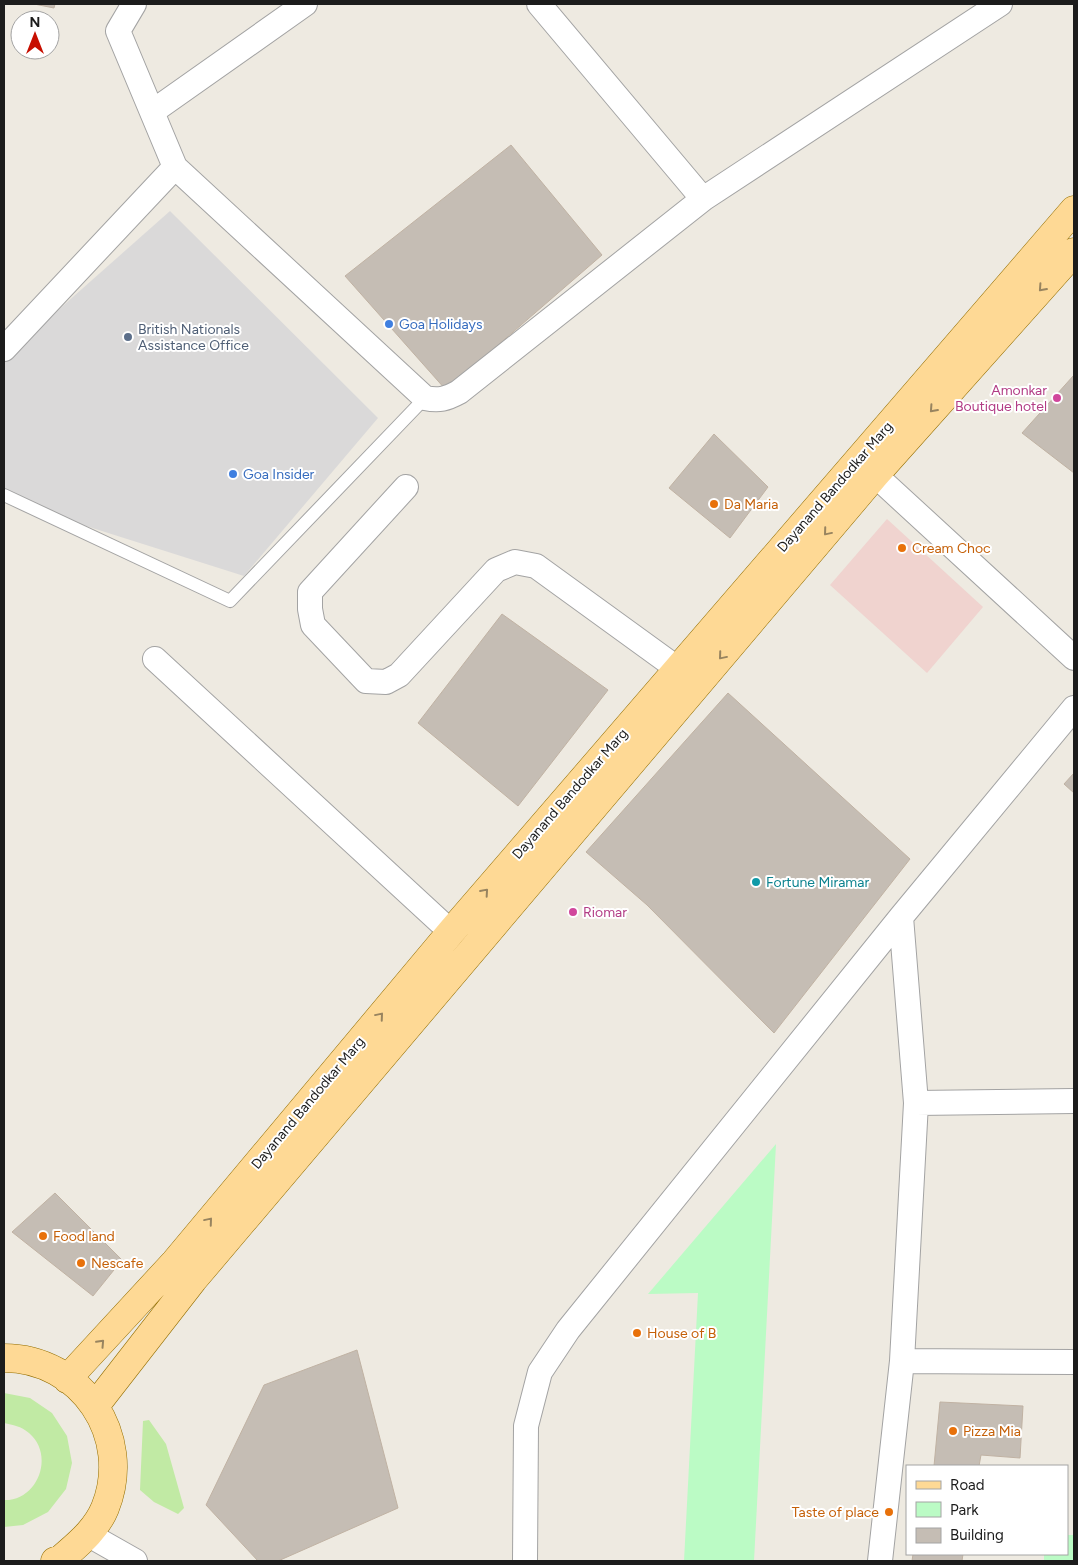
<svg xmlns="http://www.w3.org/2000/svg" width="1078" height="1565" viewBox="0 0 1078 1565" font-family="Figtree,sans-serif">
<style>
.residential{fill:#dad9d9}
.commercial{fill:#f0d3cf}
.grass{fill:#c1eaa4}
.park{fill:#bbfbc5}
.building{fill:#c5bdb4;stroke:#c0b2a3}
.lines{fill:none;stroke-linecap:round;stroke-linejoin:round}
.lane-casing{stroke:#a3a3a3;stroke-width:14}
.street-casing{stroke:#a3a3a3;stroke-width:26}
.primary-casing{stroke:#936e00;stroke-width:29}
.lane{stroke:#fff;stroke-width:12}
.street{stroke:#fff;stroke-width:24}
.primary{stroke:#fed995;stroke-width:28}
.oneway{stroke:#98845f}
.shop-dot{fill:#3f7fe0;stroke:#fff;stroke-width:2}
.service-dot{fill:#5c6f8a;stroke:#fff;stroke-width:2}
.hotel-dot{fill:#d1479c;stroke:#fff;stroke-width:2}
.food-dot{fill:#e8710a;stroke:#fff;stroke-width:2}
.culture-dot{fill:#0f9aa8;stroke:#fff;stroke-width:2}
.labels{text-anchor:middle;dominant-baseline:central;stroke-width:4;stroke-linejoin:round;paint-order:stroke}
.shop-label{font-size:14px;fill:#366cbe;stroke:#fff;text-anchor:start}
.service-label{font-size:14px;fill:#4e5e75;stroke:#fff;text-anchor:start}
.hotel-label{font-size:14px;fill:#b23c85;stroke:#fff;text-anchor:end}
.street-label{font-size:14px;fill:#1c1c1c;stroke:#fff}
.food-label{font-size:14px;fill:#c56008;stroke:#fff;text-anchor:start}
.culture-label{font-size:14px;fill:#0d838f;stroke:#fff;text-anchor:start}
</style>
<rect width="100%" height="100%" fill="#eeeae1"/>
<!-- residential -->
<path class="residential" d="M170 211 378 418 244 576 4 500V358Z"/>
<!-- commercial -->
<path class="commercial" d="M887 519 983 607 927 673 830 585Z"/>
<!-- grass -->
<path class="grass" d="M4 1393 30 1398 52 1413 67 1436 72 1463 66 1489 48 1512 23 1525 4 1527V1500C38 1501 55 1455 29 1433 21 1426 13 1425 4 1423Z
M149 1420 166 1444 184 1508 178 1514 154 1502 140 1490 143 1421Z"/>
<!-- park -->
<path class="park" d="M776 1144 754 1561H684L698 1293 648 1294Z
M1067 1535H1074V1561H1044V1554H1067Z"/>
<!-- building -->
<path class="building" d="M34 4H55L54 8Z
M511 145 602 255 446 390 345 276Z
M1074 375V473L1022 433Z
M714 434 768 487 730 538 669 488Z
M502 614 608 690 518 806 418 723Z
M728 693 910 859 774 1033 647 905 586 852Z
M1074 773V793L1064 784Z
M55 1193 122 1260 93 1296 12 1232Z
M357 1350 398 1508 278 1561H258L206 1505 264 1385Z
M940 1402 1023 1406 1020 1458 981 1455 979 1466H934Z
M913 1554H963L962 1561H912Z"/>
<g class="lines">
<!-- lane casing -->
<g class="lane-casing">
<path id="lane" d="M4 495 230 601 425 398"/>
</g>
<!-- street casing -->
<g class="street-casing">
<path id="street" d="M134 4 118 31 175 167
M539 4 703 199 1000 4
M152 112 305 4
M4 349 175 167 425 398C439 401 446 399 459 392L703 199
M875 475 1074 658
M406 487 310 592V609L313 625 366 681 386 682 399 675 496 570 515 562 536 566 678 669
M155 659 451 932
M916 1103 1074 1101
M902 1361 1074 1362
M89 1535 135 1561
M525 1561 526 1426 540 1372 568 1330 901 917 1074 708
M880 1561 902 1361 916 1103 901 917"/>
</g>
<!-- primary casing -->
<g class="primary-casing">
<path id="primary" d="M4 1358C81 1358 134 1436 105 1508 96 1530 78 1544 61 1559L55 1561
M67 1379 175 1262 451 932 1074 210
M95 1406 193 1280 875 475 1074 252"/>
</g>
<!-- lane -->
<use href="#lane" class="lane"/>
<!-- street -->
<use href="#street" class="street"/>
<!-- primary -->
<use href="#primary" class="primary"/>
</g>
<!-- one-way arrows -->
<defs><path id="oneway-chevron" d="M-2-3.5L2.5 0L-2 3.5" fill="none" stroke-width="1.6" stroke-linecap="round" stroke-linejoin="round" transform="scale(1.25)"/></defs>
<g class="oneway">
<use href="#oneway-chevron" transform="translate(1042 288) rotate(132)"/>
<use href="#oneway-chevron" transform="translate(933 409) rotate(132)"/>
<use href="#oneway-chevron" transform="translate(827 532) rotate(130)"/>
<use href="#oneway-chevron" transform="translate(722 656) rotate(130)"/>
<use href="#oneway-chevron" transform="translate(485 892) rotate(-49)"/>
<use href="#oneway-chevron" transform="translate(380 1016) rotate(-50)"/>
<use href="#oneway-chevron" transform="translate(209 1221) rotate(-50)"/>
<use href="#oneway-chevron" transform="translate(101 1343) rotate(-47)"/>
</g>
<!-- markers -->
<g class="shop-dot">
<circle cx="389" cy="324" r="5"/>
<circle cx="233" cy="474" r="5"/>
</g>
<circle class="service-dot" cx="128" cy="337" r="5"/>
<g class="hotel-dot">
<circle cx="1057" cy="398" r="5"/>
<circle cx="573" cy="912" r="5"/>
</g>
<g class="food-dot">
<circle cx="714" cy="504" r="5"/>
<circle cx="902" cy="548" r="5"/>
<circle cx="43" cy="1236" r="5"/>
<circle cx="81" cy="1263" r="5"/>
<circle cx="637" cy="1333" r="5"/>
<circle cx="953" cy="1431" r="5"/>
<circle cx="889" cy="1512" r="5"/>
</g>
<circle class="culture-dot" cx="756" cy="882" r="5"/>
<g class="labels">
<!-- shop labels -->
<g class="shop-label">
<text x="399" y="324">Goa Holidays</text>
<text x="243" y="474">Goa Insider</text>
</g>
<!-- service labels -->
<g class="service-label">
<text x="138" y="329">British Nationals<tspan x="138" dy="16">Assistance Office</tspan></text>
</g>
<!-- hotel labels -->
<g class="hotel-label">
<text x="1047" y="390">Amonkar<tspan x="1047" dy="16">Boutique hotel</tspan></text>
<text x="583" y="912" text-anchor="start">Riomar</text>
</g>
<!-- street labels -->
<g class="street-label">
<text transform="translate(835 487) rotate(-49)">Dayanand Bandodkar Marg</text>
<text transform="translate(570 794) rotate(-49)">Dayanand Bandodkar Marg</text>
<text transform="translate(308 1103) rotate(-50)">Dayanand Bandodkar Marg</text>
</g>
<!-- food labels -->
<g class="food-label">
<text x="724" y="504">Da Maria</text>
<text x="912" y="548">Cream Choc</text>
<text x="53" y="1236">Food land</text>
<text x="91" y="1263">Nescafe</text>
<text x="647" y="1333">House of B</text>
<text x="963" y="1431">Pizza Mia</text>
<text x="879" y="1512" text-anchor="end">Taste of place</text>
</g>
<!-- culture labels -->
<g class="culture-label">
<text x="766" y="882">Fortune Miramar</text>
</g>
</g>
<!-- border -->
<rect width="1078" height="1565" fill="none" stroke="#1c1c1c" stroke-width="10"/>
<!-- legend -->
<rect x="906" y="1465" width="162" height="90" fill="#ffffff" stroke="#a4a4a4"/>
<rect x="916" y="1481" width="25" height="8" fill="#fed995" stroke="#a4a4a4"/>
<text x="950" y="1490" font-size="15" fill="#1c1c1c">Road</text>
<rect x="916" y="1502" width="25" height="15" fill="#bbfbc5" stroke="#a4a4a4"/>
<text x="950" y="1515" font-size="15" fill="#1c1c1c">Park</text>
<rect x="916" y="1528" width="25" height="15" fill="#c5bdb4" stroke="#a4a4a4"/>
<text x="950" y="1540" font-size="15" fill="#1c1c1c">Building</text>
<!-- north arrow -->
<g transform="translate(35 35)"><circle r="24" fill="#ffffff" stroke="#a4a4a4"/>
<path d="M0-4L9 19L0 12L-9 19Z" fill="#c70f00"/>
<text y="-8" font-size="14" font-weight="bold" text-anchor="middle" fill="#1c1c1c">N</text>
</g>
</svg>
